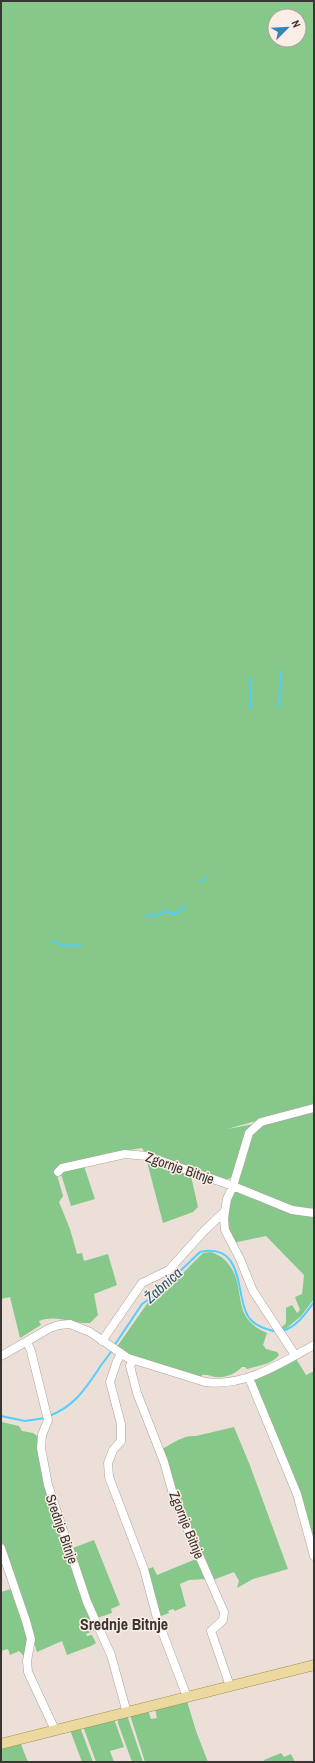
<svg xmlns="http://www.w3.org/2000/svg" width="315" height="1763" viewBox="0 0 315 1763" font-family="'Archivo Narrow',sans-serif">
<style>
.green{fill:#85c889;fill-rule:evenodd}
.lines{fill:none;stroke-linecap:round;stroke-linejoin:round}
.stream{stroke:#51cfff;stroke-width:2}
.minor-casing{stroke:#aea29b;stroke-width:9}
.major-casing{stroke:#a48f4f;stroke-width:11}
.minor{stroke:#fff;stroke-width:8}
.major{stroke:#ebd99f;stroke-width:10}
.labels{text-anchor:middle;dominant-baseline:central;stroke-width:3;stroke-linejoin:round;paint-order:stroke}
.street-label{font-size:14px;fill:#3a3532;stroke:#f9ede5}
.water-label{font-size:15px;font-style:italic;fill:#275a6e;stroke:#f9ede5}
.quarter-label{font-size:16px;font-weight:bold;fill:#3a3532;stroke:#f9ede5}
</style>
<rect width="100%" height="100%" fill="#ecdfd8"/>
<!-- green -->
<path class="green" d="M1 1H314V1105L227 1129 254 1124 233 1177 228 1179H219L145 1153 142 1148 104 1154 84 1161 57 1175 63 1196 59 1202 70 1229 77 1254 82 1253 84 1261 108 1254 117 1285 94 1294 98 1315 90 1323C70 1324 58 1314 39 1321L41 1325 20 1338 10 1297 1 1299ZM275 16H299V40H275Z
M314 1110V1210H302L235 1184 250 1135 262 1123Z
M146 1158 191 1176 198 1207 193 1212 163 1223Z
M84 1166 95 1199 71 1206 61 1174 62 1170Z
M235 1189 314 1215V1299L301 1316 282 1332 280 1329 286 1323V1308L292 1305 297 1313 300 1310 295 1297 302 1294 304 1275 266 1236 233 1243C223 1219 226 1212 235 1189Z
M211 1252C216 1254 221 1256 225 1260 250 1286 227 1316 267 1333L263 1345 266 1349 277 1352 279 1355C271 1365 259 1365 247 1369L245 1367H242C235 1374 226 1378 215 1377 210 1376 207 1374 202 1375L201 1378 135 1357 116 1348 149 1301 172 1284 203 1253Z
M295 1357 306 1375 314 1371V1547L253 1378Z
M2 1422 19 1426 22 1431 33 1433 37 1436 95 1630 86 1634 87 1636 92 1635 96 1643 91 1646 67 1655 62 1641 37 1652 1 1543Z
M234 1427 249 1463 288 1569 253 1579 237 1588 239 1581 234 1572 213 1580 177 1500 162 1449C173 1443 183 1435 196 1436Z
M94 1540 120 1605 111 1609 112 1613 97 1618 70 1549Z
M196 1559 206 1579 189 1580 180 1584 186 1606 175 1611 173 1609 168 1611 169 1613 161 1616 146 1570 153 1567 157 1575Z
M11 1589 13 1590 28 1639 25 1657 19 1651 10 1655 8 1649 1 1651V1592Z
M187 1701 196 1731 208 1762H145L130 1715 148 1710 151 1719 157 1718 155 1709Z
M128 1716V1718L143 1762H132L118 1723V1719Z
M114 1719 124 1747 110 1751 114 1762H96L83 1726Z
M80 1727 93 1762H82L70 1730Z
M20 1742 28 1762H1V1747Z
M281 1753 284 1757 291 1754 295 1762H265L264 1760Z"/>
<g class="lines">
<!-- stream -->
<path class="stream" d="M251 678V708
M279 706 281 672
M201 882 206 878
M147 916 158 915 165 911C175 916 177 914 185 906
M53 942 67 946 80 945
M282 1331C296 1328 306 1313 314 1302
M114 1346 142 1304 155 1295 200 1252C247 1242 234 1299 250 1319 257 1327 268 1330 278 1332
M1 1416 25 1421 45 1418
M49 1416C73 1407 84 1391 98 1370 102 1363 108 1357 112 1350"/>
<!-- minor casing -->
<g class="minor-casing">
<path id="minor" d="M58 1172 62 1168 125 1154 147 1156 233 1186 292 1210 314 1213
M225 1211 224 1219 225 1230 240 1259 253 1291 295 1355
M102 1341 142 1283 169 1270 204 1231 225 1211 227 1199 233 1186 249 1133 261 1122 314 1108
M27 1342 31 1351 48 1420 42 1435 41 1448 48 1485 87 1602 111 1655 127 1713
M121 1354 117 1361 110 1382 121 1424V1441L113 1450 108 1463 109 1477 144 1569 157 1618 187 1697
M1 1356 50 1328 59 1325 70 1324 90 1332 128 1358 205 1382C245 1387 280 1364 314 1345
M133 1360 130 1366 137 1393 164 1462 175 1501 224 1612 223 1620 211 1631 230 1686
M249 1378 297 1494 314 1556
M1 1548 26 1621 31 1639 27 1661 28 1672 55 1730"/>
</g>
<!-- major casing -->
<g class="major-casing">
<path id="major" d="M1 1744 314 1665"/>
</g>
<!-- minor -->
<use href="#minor" class="minor"/>
<!-- major -->
<use href="#major" class="major"/>
</g>
<g class="labels">
<!-- street labels -->
<g class="street-label">
<text transform="translate(180 1168) rotate(19)">Zgornje Bitnje</text>
<text transform="translate(187 1525) rotate(68)">Zgornje Bitnje</text>
<text transform="translate(62 1529) rotate(71)">Srednje Bitnje</text>
</g>
<!-- water labels -->
<g class="water-label">
<text transform="translate(163 1285) rotate(-42)">Žabnica</text>
</g>
<!-- quarter labels -->
<g class="quarter-label">
<text x="124" y="1624">Srednje Bitnje</text>
</g>
</g>
<!-- border -->
<rect width="315" height="1763" fill="none" stroke="#3a3532" stroke-width="4"/>
<!-- north arrow -->
<g transform="translate(287 28) rotate(66)"><circle r="19" fill="#f9ede5" stroke="#ada39d"/>
<path d="M0-3L7 15L0 10L-7 15Z" fill="#3585b6"/>
<text y="-6" font-size="11" font-weight="bold" text-anchor="middle" fill="#3a3532">N</text>
</g>
</svg>
